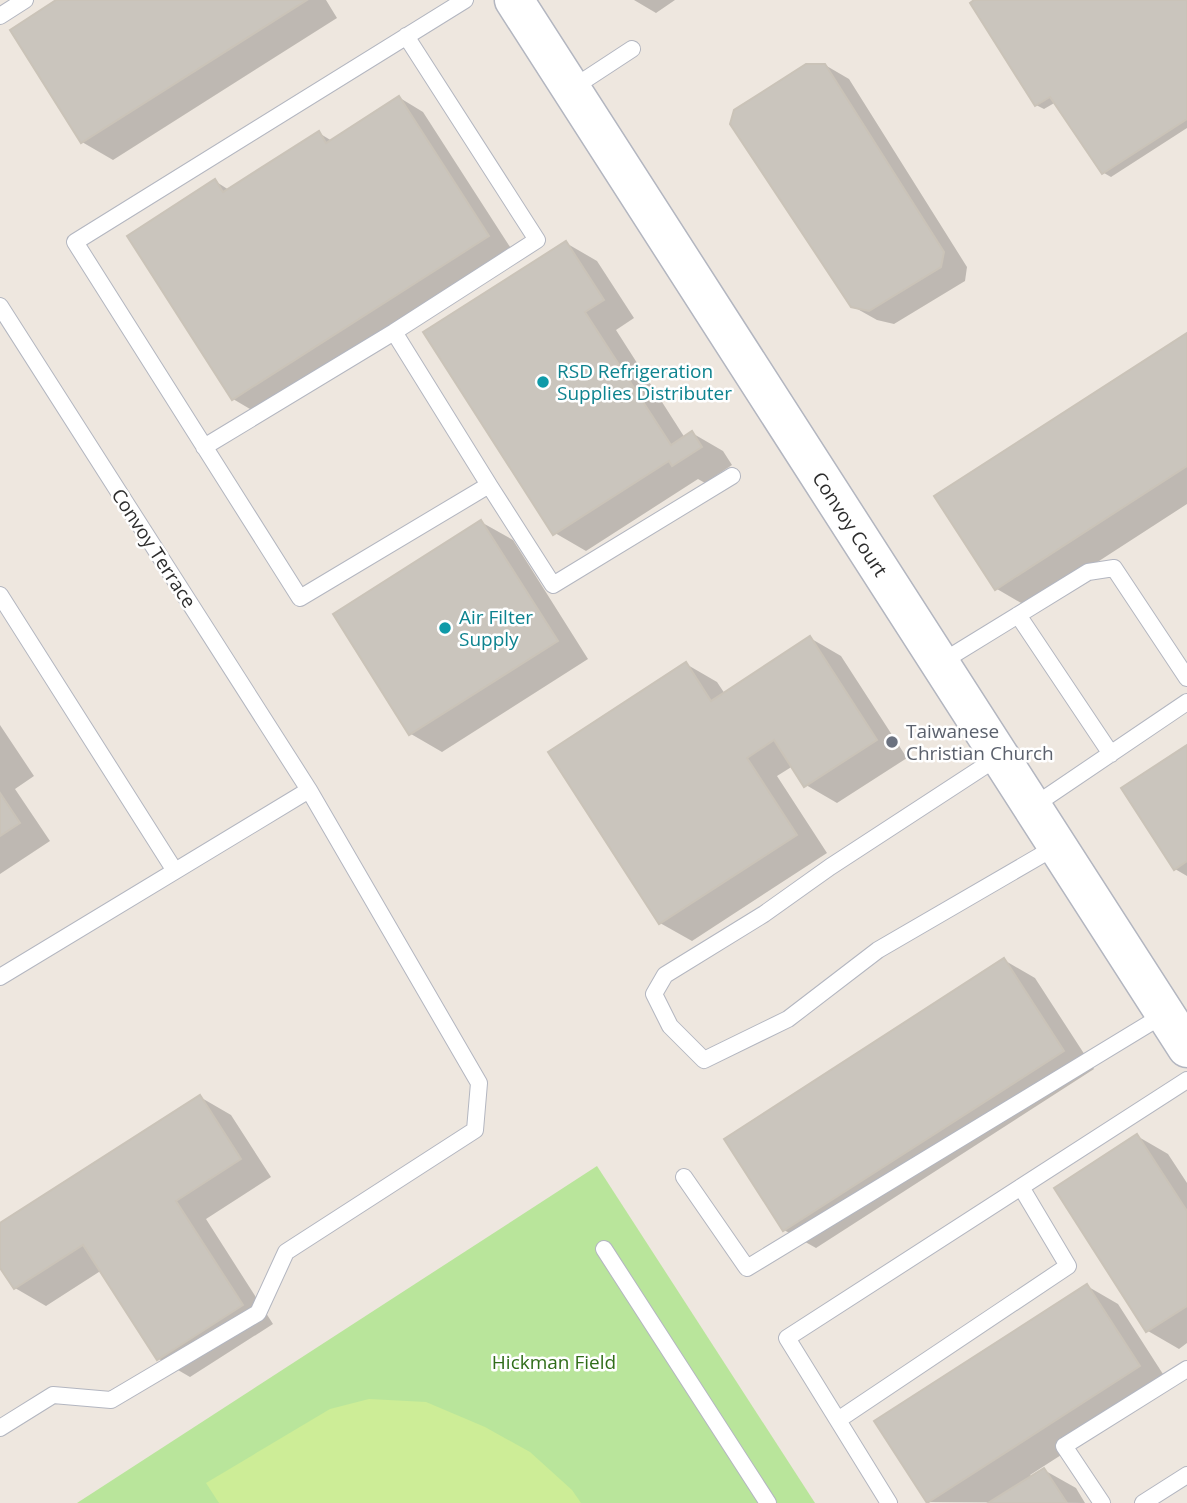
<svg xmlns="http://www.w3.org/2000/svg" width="1187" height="1503" viewBox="0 0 1187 1503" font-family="'Open Sans',sans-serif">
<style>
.green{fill:#b9e59b}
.pitch{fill:#cded97}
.shadow{fill:#0003}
.building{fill:#cac5bd;stroke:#cac3b8;stroke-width:2}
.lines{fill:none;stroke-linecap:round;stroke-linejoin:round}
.service-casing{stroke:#b3b6c0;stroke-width:18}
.tertiary-casing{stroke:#b3b6c0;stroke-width:41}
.service{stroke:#fff;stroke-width:16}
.tertiary{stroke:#fff;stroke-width:38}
.culture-dot{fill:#0f9aa8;stroke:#fff;stroke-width:2.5}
.worship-dot{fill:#6b7280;stroke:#fff;stroke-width:2.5}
.labels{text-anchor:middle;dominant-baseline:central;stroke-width:5;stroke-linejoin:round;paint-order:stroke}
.culture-label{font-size:19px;fill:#0d838f;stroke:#fff;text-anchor:start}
.street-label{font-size:19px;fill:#2d2d2d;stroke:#fff}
.worship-label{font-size:19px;fill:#5b616d;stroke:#fff;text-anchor:start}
.park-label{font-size:19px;fill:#306d19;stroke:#fff}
</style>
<rect width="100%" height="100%" fill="#eee7df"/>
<!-- green -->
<path class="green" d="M597 1166 815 1503H77Z"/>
<!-- pitch -->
<path class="pitch" d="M369 1399 426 1402 485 1427 530 1452 572 1490 581 1503H219L206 1483 330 1409Z"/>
<!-- shadow -->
<path class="shadow" d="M59 0H326L337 18 113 160 82 142Z
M634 0H675L656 13Z
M977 0H1187V128L1111 177 1104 173 1056 102 1044 109 1036 105Z
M825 65 849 79 967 267 965 281 894 324 877 320 852 306Z
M400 98 423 112 512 250 257 413 233 399 215 181 229 190 319 133 332 141Z
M566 243 597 261 634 318 616 330 685 438 692 433 723 451 732 465 705 483 698 479 586 551 555 533Z
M1187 335V504L1028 607 997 589 937 497Z
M481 522 513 540 588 659 442 752 411 734Z
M810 638 841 656 907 758 837 803 806 785 793 766 777 776 827 853 692 941 660 923 686 664 717 682 725 694Z
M0 725 34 776 15 789 50 841 0 874Z
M1187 747V876L1175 869Z
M1004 960 1035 978 1094 1069 816 1248 784 1230Z
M200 1097 231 1115 271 1177 206 1219 273 1324 190 1377 159 1359 102 1270 46 1306 15 1288 0 1265V1226Z
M1137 1136 1168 1154 1187 1183V1343L1179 1349 1148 1331Z
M1087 1286 1118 1304 1170 1385 1030 1475 1032 1477 1044 1470 1076 1488 1085 1503 929 1502Z"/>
<!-- building -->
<path class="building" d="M56 0H307L81 143 10 30Z
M974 0H1187V119L1102 174 1050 97 1035 106 970 3Z
M806 64H825L944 252 941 267 869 311 851 307 730 124 734 110Z
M399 96 489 236 232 400 127 236 215 179 223 192 319 131 326 143Z
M566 241 604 300 585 312 671 445 692 431 702 447 672 466 669 461 553 535 423 332Z
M1187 333V466L995 590 934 496Z
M481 520 558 641 409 735 333 614Z
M810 636 877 740 804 787 774 740 747 758 797 835 659 924 548 752 686 662 711 701Z
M1187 745V861L1174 870 1121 788Z
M0 793 20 823 0 836Z
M1004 958 1064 1051 783 1231 724 1139Z
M200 1095 241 1159 176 1201 243 1305 157 1360 83 1245 14 1289 0 1268V1223Z
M1137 1134 1187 1211V1306L1146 1332 1054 1188Z
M1087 1284 1140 1366 927 1503 874 1421Z
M1044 1468 1067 1503H988Z"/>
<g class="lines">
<!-- service casing -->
<g class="service-casing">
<path id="service" d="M465 0 75 242 300 598 489 485 553 585 732 476
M0 16 25 0
M571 89 632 49
M0 306 309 790 479 1083 475 1130 286 1252 258 1313 111 1400 53 1395 0 1428
M394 332 537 240 406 36
M204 447 394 332 489 485
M0 595 175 871
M1018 615 1111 754
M940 663 1088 572 1114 568 1187 678
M1000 756 830 867 764 914 665 975 654 994 670 1026 704 1060 788 1019 878 950 1057 846
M1032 807 1187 702
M0 977 309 790
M684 1177 747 1268 1165 1014
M604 1249 768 1503
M838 1420 1068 1266 1021 1187
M889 1503 787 1338 1187 1080
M1102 1503 1064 1446 1187 1369
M1143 1503 1187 1475"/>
</g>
<!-- tertiary casing -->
<g class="tertiary-casing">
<path id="tertiary" d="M514 0 1187 1048"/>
</g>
<!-- service -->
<use href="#service" class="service"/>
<!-- tertiary -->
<use href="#tertiary" class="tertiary"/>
</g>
<!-- markers -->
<g class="culture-dot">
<circle cx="543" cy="382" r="7"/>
<circle cx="445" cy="628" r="7"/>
</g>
<circle class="worship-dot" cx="892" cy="742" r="7"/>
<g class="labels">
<!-- culture labels -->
<g class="culture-label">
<text x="557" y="371">RSD Refrigeration<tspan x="557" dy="22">Supplies Distributer</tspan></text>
<text x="459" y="617">Air Filter<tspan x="459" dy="22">Supply</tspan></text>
</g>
<!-- street labels -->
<g class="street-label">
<text transform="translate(850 524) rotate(57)">Convoy Court</text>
<text transform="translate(154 548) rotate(57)">Convoy Terrace</text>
</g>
<!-- worship labels -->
<g class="worship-label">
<text x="906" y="731">Taiwanese<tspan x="906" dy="22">Christian Church</tspan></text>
</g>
<!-- park labels -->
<g class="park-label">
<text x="554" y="1362">Hickman Field</text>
</g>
</g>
</svg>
